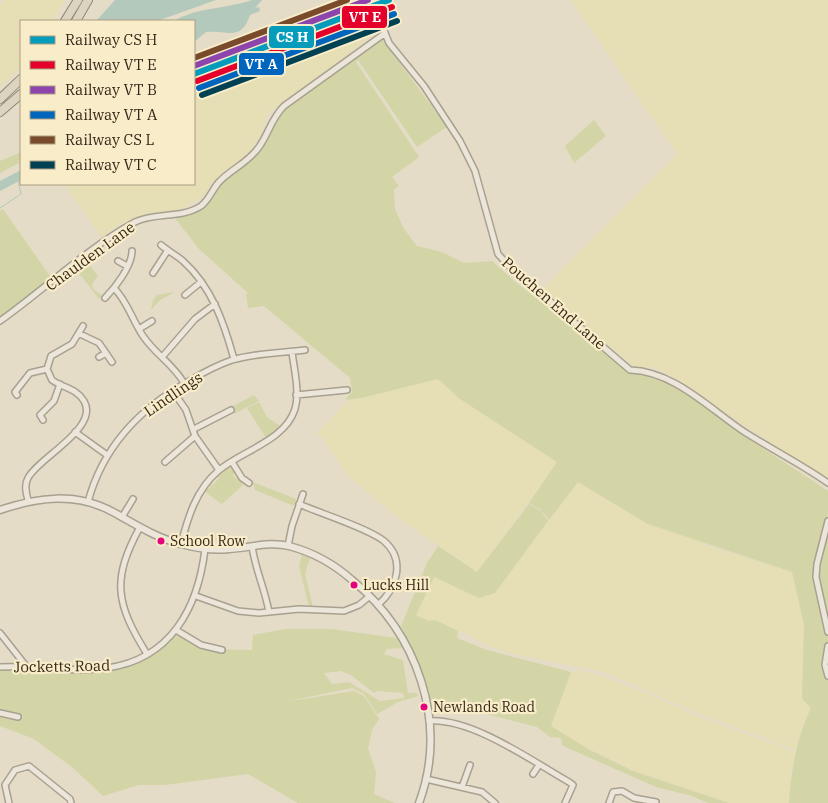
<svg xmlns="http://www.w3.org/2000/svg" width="828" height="803" viewBox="0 0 828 803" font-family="'IBM Plex Serif',serif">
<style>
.farmland{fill:#e6deb4}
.green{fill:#d3d5a7;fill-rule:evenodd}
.water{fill:#b3c9bc}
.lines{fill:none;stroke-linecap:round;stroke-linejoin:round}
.stream{stroke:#b3c9bc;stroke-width:1}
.minor-casing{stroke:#a8a090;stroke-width:8}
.tertiary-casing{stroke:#a8a090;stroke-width:9}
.trunk-casing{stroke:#8d8677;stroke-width:10}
.minor{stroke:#ebe6d9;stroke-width:5}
.tertiary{stroke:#ebe6d9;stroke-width:6}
.trunk{stroke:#ddd4c0;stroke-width:8}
.rail-1-casing{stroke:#f8ecc9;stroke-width:10}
.rail-2-casing{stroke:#f8ecc9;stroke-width:10}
.rail-3-casing{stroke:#f8ecc9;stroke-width:10}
.rail-4-casing{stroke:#f8ecc9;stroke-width:10}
.rail-5-casing{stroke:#f8ecc9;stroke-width:10}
.rail-6-casing{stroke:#f8ecc9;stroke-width:10}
.rail-1{stroke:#059cbc;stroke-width:6}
.rail-2{stroke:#e4002b;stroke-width:6}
.rail-3{stroke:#8e44ad;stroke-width:6}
.rail-4{stroke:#0065bd;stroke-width:6}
.rail-5{stroke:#7a4b2a;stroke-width:6}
.rail-6{stroke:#004153;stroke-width:6}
.bus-dot{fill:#e5007d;stroke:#f8ecc9;stroke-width:2}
.labels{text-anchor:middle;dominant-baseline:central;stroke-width:4.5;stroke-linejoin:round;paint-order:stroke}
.bus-label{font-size:14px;fill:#362819;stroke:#f8ecc9;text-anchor:start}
.street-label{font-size:15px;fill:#362819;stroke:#f8ecc9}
.line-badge{stroke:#f8ecc9;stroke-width:2}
.badge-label{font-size:14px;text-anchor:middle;font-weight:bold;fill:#fff}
</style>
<rect width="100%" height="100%" fill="#e4dcc6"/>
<!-- farmland -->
<path class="farmland" d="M4 0H65L52 21H21V66L0 87V6Z
M571 0H828V481L675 379 653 367H634L543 289 677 154Z
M371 16 378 32 267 114 262 133 248 155 212 182 202 197 186 207 168 212 147 213 122 223 101 237 65 184H194V83Z
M438 379 460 399 558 462 477 572 401 520 347 475 322 438 317 433 348 401Z
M578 481 601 497 709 546 792 572 804 625 802 699 811 708 804 723 796 750 693 711 604 672 517 655 486 645 470 635 443 626 435 620 429 621 416 615 434 576 453 586 505 580 510 570Z
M577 670 597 674 658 698 694 715 796 752 791 771 789 803H729L633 771 562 735 551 726 571 672Z"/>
<!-- green -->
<path class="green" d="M382 39 447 127 417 147 358 60 356 62 419 157 392 177 399 186 394 190 395 209 404 229 417 246 442 252 464 263 492 261 518 284 632 372C674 374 722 421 757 444 780 460 805 475 828 491V803H789C791 770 797 738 811 708L802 699 804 625 792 572 648 524 578 482 549 520 541 510 529 503 557 462 460 399 438 379 362 398 345 400 352 392 350 378 264 306 248 308 246 294 248 293 199 249 174 217 192 214 207 205 221 184 253 158 263 145 274 123 289 104Z
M594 120 606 136 574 163 565 146Z
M21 152V162L0 173V161Z
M3 209 52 279 0 316V211Z
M87 261 98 276 92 284 93 289 103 296 99 299 75 268Z
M175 292 160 300 151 310 153 300 157 295Z
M254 395 259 401 234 414 231 407Z
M259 402 267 417 280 426 266 438 247 408Z
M229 467 236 473 233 475 235 478 238 477 243 485 222 504 204 491 207 487 210 489 211 483 213 485 219 478 218 476Z
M253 482 296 499 294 506 255 490Z
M529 504 541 511 548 521 495 593 479 598 434 577 416 615 429 621 435 620 458 631 457 638 487 650 571 672 551 726 588 749 633 771 729 803H708L692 796 656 787 570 749 562 745 561 738 550 737 537 727 447 704 439 700H429L419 666 401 626 427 563 438 546 477 572Z
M302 555 310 558 305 574 313 607H309L299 566Z
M285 629H331L397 638 403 648 387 649 384 654 403 660 408 693H417L418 696 398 702 377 714 364 694 352 688 284 702 354 691 364 696 379 719 372 730 368 748 376 772 374 794 395 803H298L248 774 165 785H139L103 796 73 768 34 739 0 726V670L25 668 83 671 133 662 175 634 208 649 249 650H252L253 635ZM341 671 351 675 374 693 377 691 403 693 404 698 380 701 349 682 332 684 324 673Z"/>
<!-- water -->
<path class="water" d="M115 0H216L157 21H96Z
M252 0H262L255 8 259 7 260 11 250 15C241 42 228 30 206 32L194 42V21H174C197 7 227 9 252 0Z
M21 170V180L0 191V181Z"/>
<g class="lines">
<!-- stream -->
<path class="stream" d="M0 208 21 194 18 180"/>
<!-- minor casing -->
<g class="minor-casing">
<path id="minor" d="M372 0 389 43 424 86 460 141 475 171 498 254 510 267 630 370C673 371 709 408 743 431 771 449 801 464 828 483
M161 245C168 251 176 255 183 261 212 287 224 323 234 359
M118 261 127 266
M153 273 168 250
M114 288C128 302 132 320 143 336 155 354 173 364 184 383
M185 295 201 282
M105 298C115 288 132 266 132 251
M0 321C45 289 86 249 135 222 155 212 181 219 201 206 209 200 212 190 219 182 231 169 248 163 259 147 269 133 271 119 284 106L384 34
M139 329 152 321
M80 334 99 343 112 362
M163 356 195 319 215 304
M99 357 106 353
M173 391 186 410 195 436 219 470
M17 395 15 392 30 373 47 369
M296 395 347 390
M43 420 40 415 54 401 60 384
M194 429 231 410
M75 432 107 455
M165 462 195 436
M232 462 242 478 249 483
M28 500C26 493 24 485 28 478 38 458 100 428 84 401 76 388 63 388 52 380L47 369 51 356 72 344 83 326
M88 502C103 446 141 407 191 380 204 372 218 365 232 360 255 353 281 353 305 350
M299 504C319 513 368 528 384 541 406 560 397 588 378 605
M122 517 133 499
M828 521 817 564 816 577 828 632
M140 527C111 580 116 604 147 654
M181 544C188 517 196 490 218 471 241 451 285 441 295 409 300 392 294 369 292 352
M252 546C255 569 265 589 269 612
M288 546 292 526 303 494
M196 596 238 611 259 613 299 609 344 611 359 605 370 596
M176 630 201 645 222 650
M0 633 26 666
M828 646 825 665 828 676
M0 667C35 665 72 673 107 668 171 659 198 608 205 549
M0 713 18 717
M429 721C472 718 532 761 569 782L573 785 565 803
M533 774 539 765
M426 779 482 792 495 803
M462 787 470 765
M9 803 5 785 15 770 29 766 70 799 71 803
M609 803 613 792 622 791 634 798 656 802"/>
</g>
<!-- tertiary casing -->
<g class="tertiary-casing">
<path id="tertiary" d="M0 510C38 497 76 492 113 512 135 524 156 538 181 544 196 548 213 551 229 549 249 548 269 541 289 546 312 552 334 564 352 580 417 633 449 722 419 803"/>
</g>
<!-- trunk casing -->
<g class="trunk-casing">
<path id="trunk" d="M65 21 78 0
M76 21 88 0
M0 99 21 79
M0 112 21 94"/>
</g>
<!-- minor -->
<use href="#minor" class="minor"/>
<!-- tertiary -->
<use href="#tertiary" class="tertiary"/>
<!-- trunk -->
<use href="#trunk" class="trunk"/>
<!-- rail-1 casing -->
<g class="rail-1-casing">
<path id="rail-1" d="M194 74 389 0"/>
</g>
<!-- rail-2 casing -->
<g class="rail-2-casing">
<path id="rail-2" d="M197 81 392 7"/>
</g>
<!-- rail-3 casing -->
<g class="rail-3-casing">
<path id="rail-3" d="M194 66 368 0"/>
</g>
<!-- rail-4 casing -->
<g class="rail-4-casing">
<path id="rail-4" d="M199 88 394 14"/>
</g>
<!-- rail-5 casing -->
<g class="rail-5-casing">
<path id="rail-5" d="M194 58 347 0"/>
</g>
<!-- rail-6 casing -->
<g class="rail-6-casing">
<path id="rail-6" d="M202 95 397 21"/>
</g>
<!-- rail-1 -->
<use href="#rail-1" class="rail-1"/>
<!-- rail-2 -->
<use href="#rail-2" class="rail-2"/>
<!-- rail-3 -->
<use href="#rail-3" class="rail-3"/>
<!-- rail-4 -->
<use href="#rail-4" class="rail-4"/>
<!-- rail-5 -->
<use href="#rail-5" class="rail-5"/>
<!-- rail-6 -->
<use href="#rail-6" class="rail-6"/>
</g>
<!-- markers -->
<g class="bus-dot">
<circle cx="161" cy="541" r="4.5"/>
<circle cx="354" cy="585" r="4.5"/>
<circle cx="424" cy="707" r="4.5"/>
</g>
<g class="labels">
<!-- bus labels -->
<g class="bus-label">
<text x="170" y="541">School Row</text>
<text x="363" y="585">Lucks Hill</text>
<text x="433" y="707">Newlands Road</text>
</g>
<!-- street labels -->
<g class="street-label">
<text transform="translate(90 256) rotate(-36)">Chaulden Lane</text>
<text transform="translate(554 303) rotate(41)">Pouchen End Lane</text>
<text transform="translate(173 394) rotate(-34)">Lindlings</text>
<text transform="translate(62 666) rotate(-1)">Jocketts Road</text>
</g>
</g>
<g class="line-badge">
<rect x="341" y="5" width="47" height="24" rx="5" fill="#e4002b"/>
<rect x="268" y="25" width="47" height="24" rx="5" fill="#059cbc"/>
<rect x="238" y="52" width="47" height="24" rx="5" fill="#0065bd"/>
</g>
<g class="badge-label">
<text x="365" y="22">VT E</text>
<text x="292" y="42">CS H</text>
<text x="261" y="69">VT A</text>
</g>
<!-- legend -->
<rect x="20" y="20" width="175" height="165" fill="#f8ecc9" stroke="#aa9e83"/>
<rect x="30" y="36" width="25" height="8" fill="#059cbc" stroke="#aa9e83"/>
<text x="65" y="45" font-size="15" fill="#362819">Railway CS H</text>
<rect x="30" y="61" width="25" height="8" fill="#e4002b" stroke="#aa9e83"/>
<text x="65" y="70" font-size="15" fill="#362819">Railway VT E</text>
<rect x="30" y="86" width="25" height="8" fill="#8e44ad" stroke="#aa9e83"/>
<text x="65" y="95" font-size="15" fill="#362819">Railway VT B</text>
<rect x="30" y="111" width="25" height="8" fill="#0065bd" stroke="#aa9e83"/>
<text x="65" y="120" font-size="15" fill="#362819">Railway VT A</text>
<rect x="30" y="136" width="25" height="8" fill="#7a4b2a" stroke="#aa9e83"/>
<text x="65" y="145" font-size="15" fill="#362819">Railway CS L</text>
<rect x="30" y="161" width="25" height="8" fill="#004153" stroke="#aa9e83"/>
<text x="65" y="170" font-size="15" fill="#362819">Railway VT C</text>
</svg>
